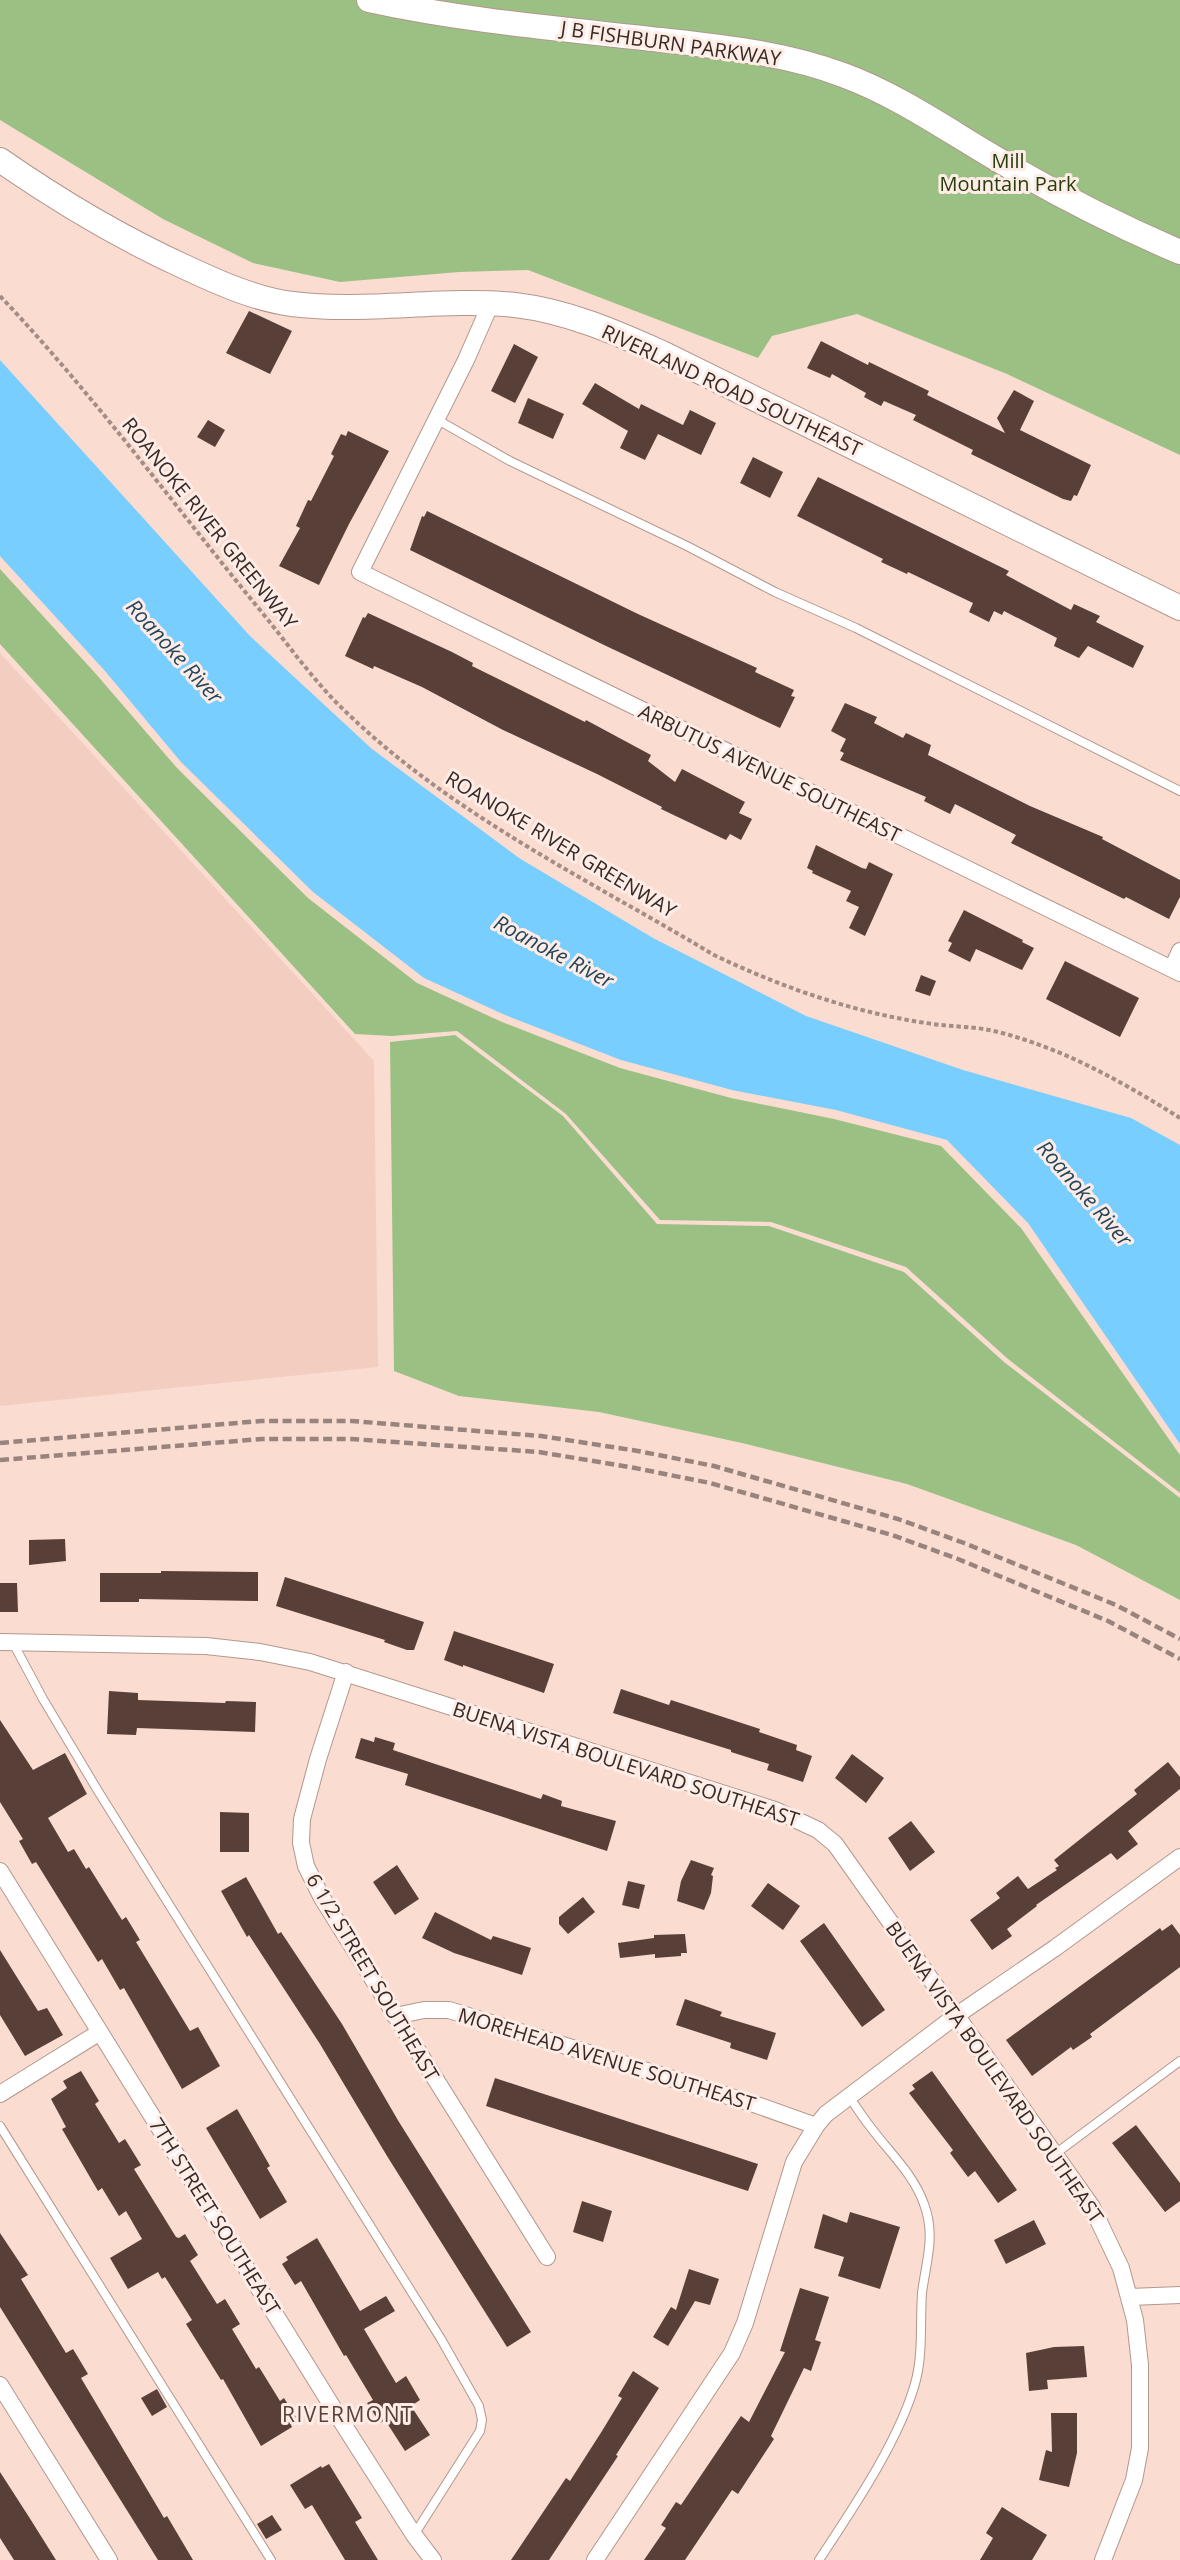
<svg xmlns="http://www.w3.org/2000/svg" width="1180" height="2560" viewBox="0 0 1180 2560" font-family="'Open Sans',sans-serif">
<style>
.built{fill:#f3cec0}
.green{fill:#9ac183}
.water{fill:#78ceff}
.building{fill:#584038}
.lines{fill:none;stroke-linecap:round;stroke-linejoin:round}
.lane-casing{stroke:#b3978d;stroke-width:10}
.street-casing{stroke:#b3978d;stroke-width:18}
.secondary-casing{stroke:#b3978d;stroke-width:26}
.path{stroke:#a38d85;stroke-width:4;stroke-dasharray:4.5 3;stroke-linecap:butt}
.lane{stroke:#fff;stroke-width:8}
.street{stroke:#fff;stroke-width:16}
.secondary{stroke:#fff;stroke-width:24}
.rail{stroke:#99847d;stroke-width:4.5;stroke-dasharray:9 4.5;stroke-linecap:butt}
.labels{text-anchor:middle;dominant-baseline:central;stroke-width:6;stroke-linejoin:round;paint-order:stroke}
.street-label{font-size:20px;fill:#352a26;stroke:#ffece6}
.park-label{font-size:20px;fill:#233f0c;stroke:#ffece6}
.water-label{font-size:21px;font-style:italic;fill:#22475c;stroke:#ffece6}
.neighbourhood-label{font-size:21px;letter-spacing:1.5px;fill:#594138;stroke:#ffece6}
</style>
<rect width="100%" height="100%" fill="#fadcd1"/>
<!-- built -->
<path class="built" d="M0 653 374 1061 378 1367 0 1406Z"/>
<!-- green -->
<path class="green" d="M0 0H1180V455L1007 374 857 314 772 336 758 358 528 270 459 272 340 282 253 263 163 219 0 120Z
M0 569 96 674 177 768 308 898 417 983 502 1022 620 1068 731 1098 834 1119 941 1146 1021 1228 1180 1455V1493L1008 1359 906 1267 771 1222 660 1220 566 1114 457 1031 392 1036 355 1034 0 644Z
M455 1035 563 1116 657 1224 769 1226 904 1272 1004 1362 1180 1498V1600L1076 1545 907 1484 742 1443 599 1412 459 1396 394 1371 390 1042Z"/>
<!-- water -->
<path class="water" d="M0 360 250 636 372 749 519 858 653 938 806 1016 963 1070 1131 1118 1180 1145V1444L1028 1223 947 1140 836 1110 732 1090 621 1060 505 1015 424 978 313 892 181 762 105 671 0 556Z"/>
<!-- building -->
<path class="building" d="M249 311 292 331 270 374 226 353Z
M821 341 868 365 869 362 929 391 927 395 1005 433 997 418 1014 390 1034 401 1020 430 1091 465 1077 496 1074 495 1071 501 1063 499 971 454 973 450 913 420 916 415 884 401 881 406 864 397 866 393 832 374 830 378 807 368Z
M514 344 538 357 515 403 491 391Z
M595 383 639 409 641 404 683 425 690 410 716 423 701 455 658 434 645 460 620 448 628 431 582 404Z
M528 398 564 414 553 439 518 423Z
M208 420 225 430 215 447 197 437Z
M348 431 389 451 349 524 319 585 279 566 300 528 296 526 308 500 311 501 334 456 331 454 341 434 346 436Z
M753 457 783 472 770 498 740 483Z
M818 477 1009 571 1006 575 1071 610 1074 604 1100 616 1096 622 1144 646 1133 668 1088 646 1079 658 1054 646 1057 638 1004 611 1002 615 994 611 989 622 969 612 973 603 908 572 907 574 881 562 883 559 797 516Z
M427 511 638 614 757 668 755 672 794 690 791 696 795 697 780 728 604 645 410 550 422 516 424 517Z
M368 613 452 652 473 663 472 666 585 722 586 720 651 755 648 761 675 782 682 769 745 802 739 813 752 819 741 840 730 834 726 840 661 809 662 807 597 774 503 730 422 687 374 666 373 669 345 656 363 617 365 618Z
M845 703 877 717 874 723 903 738 906 733 931 745 928 755 1030 806 1103 837 1102 839 1180 880V897L1169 919 1126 897 1124 899 1011 843 1016 835 955 804 950 814 924 801 926 797 840 760 844 753 840 751 846 739 831 731Z
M816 845 862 868 866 869 869 862 893 874 865 936 849 928 859 907 846 901 851 891 812 873 813 871 807 868Z
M964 910 1023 940 1022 942 1034 948 1022 970 976 949 970 962 948 951 952 943 948 941Z
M1065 961 1139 998 1120 1037 1046 999Z
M921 975 936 981 930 996 915 991Z
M65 1539 66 1561 29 1565V1540Z
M161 1571 258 1572V1601L139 1599V1602H100V1573H161Z
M285 1577 424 1622 414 1650H407L384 1642 385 1640 276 1606Z
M0 1583H17L18 1612H0Z
M454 1631 554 1664 544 1693 463 1665V1667L444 1660Z
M621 1689 669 1705 671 1700 760 1729 759 1732 797 1745 796 1750 812 1756 803 1782 767 1770 769 1764 731 1752V1750L613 1713Z
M109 1691 138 1693V1700L225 1703 226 1701 256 1702 255 1732 137 1728 136 1735 107 1734Z
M0 1720 33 1770 65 1753 87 1794 48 1818 68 1852 74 1849 86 1869 89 1867 122 1920 126 1917 140 1940 136 1942 190 2031 198 2027 220 2066 182 2089 124 1988 120 1990 102 1959 98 1962 36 1862 32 1864 19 1841 23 1839 0 1802Z
M375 1737 395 1743 393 1750 541 1799 543 1794 562 1801 561 1806 616 1821 607 1851 405 1785 408 1774 355 1758 361 1738 374 1742Z
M852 1754 884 1778 866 1803 835 1778Z
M1168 1762 1180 1777V1789L1128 1831 1138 1844 1117 1860 1111 1853 1036 1905 1037 1906 1007 1929 1012 1936 992 1950 970 1920 1000 1898 996 1893 1018 1876 1028 1889 1057 1870 1055 1868 1059 1866 1054 1860 1137 1794 1134 1790Z
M220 1812 249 1813V1852H220Z
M911 1821 935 1852 910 1871 888 1838Z
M691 1860 714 1868 711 1875 713 1876 711 1893 704 1910 677 1901 681 1881Z
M397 1865 419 1899 395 1915 373 1882Z
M246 1877 278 1934 281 1932 342 2024 399 2122 531 2332 507 2347 387 2156 320 2044 249 1935 247 1937 221 1891Z
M628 1881 645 1885 639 1909 622 1905Z
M768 1883 800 1906 783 1930 751 1906Z
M583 1897 595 1912 568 1934 559 1924V1917Z
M435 1912 491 1940 493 1936 531 1948 522 1975 454 1953 422 1938Z
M824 1923 885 2010 862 2027 800 1941Z
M1172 1924 1180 1935V1967L1090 2034 1092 2037 1073 2050 1071 2047 1032 2076 1006 2040 1160 1928 1162 1931Z
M685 1934 687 1953H681V1956L655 1958V1954L620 1958 618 1943 654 1938V1935Z
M0 1950 38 2011 47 2008 63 2035 25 2056 0 2015Z
M685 1999 722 2012 720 2016 776 2033 767 2060 730 2048 731 2043 676 2025Z
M81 2071 99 2101 95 2104 119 2143 125 2139 141 2165 134 2169 176 2237 179 2238 185 2234 198 2255 190 2261 217 2304 225 2299 240 2324 232 2329 256 2369 259 2367 280 2401 284 2398 298 2420 291 2425 292 2427 261 2446 223 2379 221 2380 186 2324 192 2320 165 2277 162 2279 158 2272 128 2289 110 2258 142 2239 126 2211 119 2216 102 2188 98 2191 62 2129 66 2127 51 2099 67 2088 63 2081Z
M932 2071 1017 2190 998 2203 975 2171 968 2177 950 2153 953 2150 909 2093 915 2089 912 2085Z
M495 2078 758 2164 748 2191 486 2106Z
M237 2109 270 2166 267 2168 287 2202 260 2219 206 2128Z
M1136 2125 1180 2183V2201L1165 2212 1112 2143Z
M582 2201 612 2211 603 2242 573 2232Z
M850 2212 900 2227 880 2289 838 2276 844 2257 814 2248 823 2214 847 2223Z
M1034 2220 1046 2244 1006 2264 994 2240Z
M0 2233 28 2275 21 2279 66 2353 73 2349 88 2374 81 2378 164 2518 167 2516 193 2560H158L0 2307Z
M317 2238 360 2311 386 2296 395 2311 364 2329 396 2383 406 2376 420 2400 411 2406 430 2435 405 2451 385 2420 380 2423 367 2403 373 2400 346 2355 344 2356 301 2281 295 2285 282 2264 288 2260 286 2257Z
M689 2269 719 2279 710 2305 695 2301 668 2346 653 2337 671 2307 676 2310Z
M800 2288 829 2297 815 2340 821 2342 811 2371 804 2368 771 2436 774 2439 738 2494 732 2490 685 2560H644L666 2528 661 2525 676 2502 681 2505 741 2416 749 2422 785 2352 780 2351Z
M1084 2346 1087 2377 1047 2380 1048 2389 1029 2391 1026 2353 1054 2347Z
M633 2371 659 2388 616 2455 618 2456 549 2560H511L566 2478 570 2481 602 2431 622 2398 618 2396Z
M157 2389 167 2407 152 2416 141 2398Z
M1051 2413H1077V2453L1069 2487 1039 2480 1046 2450 1052 2452Z
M329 2464 362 2518 355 2522 378 2560H345L312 2505 305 2509 290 2485 321 2466 322 2468Z
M0 2472 29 2517 56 2560H14L0 2538Z
M1002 2507 1047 2535 1032 2560H980L993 2538 986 2533Z
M272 2515 282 2530 266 2539 257 2524Z"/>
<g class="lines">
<!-- lane casing -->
<g class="lane-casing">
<path id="lane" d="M436 419 510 461 687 546 775 592 856 628 1180 791
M12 1641 43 1699 98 1791 441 2339 479 2406 482 2420 480 2431 414 2535
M0 2126 271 2560
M1055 2154 1180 2061
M819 2560C852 2510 901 2438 916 2380 923 2352 920 2322 922 2293 926 2261 936 2236 924 2204 914 2175 890 2153 872 2129 864 2119 856 2107 849 2096"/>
</g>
<!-- street casing -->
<g class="street-casing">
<path id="street" d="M491 303 466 360 360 572 1180 973
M1172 969 1180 951
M0 1642 206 1646 260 1652 310 1662 775 1810 818 1830 835 1844 1092 2207 1121 2268 1135 2320 1140 2365V2448L1134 2480 1103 2560
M346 1672 318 1759 302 1819 301 1843 306 1866 322 1898 547 2257
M0 1871 345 2427 414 2535 433 2560
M395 2016 424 2010H449L754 2104 816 2126
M0 2094 100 2032
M1130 2297 1180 2295
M0 2385 109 2560
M595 2560 732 2353 745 2323 794 2162 816 2126 826 2114 957 2015 1055 1948 1180 1857"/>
</g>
<!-- secondary casing -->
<g class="secondary-casing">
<path id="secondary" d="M369 0C465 21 564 29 661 40 723 47 785 53 843 75 895 94 943 127 990 155 1052 192 1114 224 1180 252
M0 160C59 201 119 237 185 267 219 283 255 299 292 304 366 313 441 298 515 305 567 311 615 332 662 353L1180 608"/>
</g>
<!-- path -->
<path class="path" d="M0 296C92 393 171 501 255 604 286 641 313 681 347 713 453 815 589 880 714 955 781 987 852 1012 926 1023 949 1027 972 1026 994 1031 1061 1047 1123 1082 1180 1118"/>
<!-- lane -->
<use href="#lane" class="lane"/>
<!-- street -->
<use href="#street" class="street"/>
<!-- secondary -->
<use href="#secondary" class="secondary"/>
<!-- rail -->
<path class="rail" d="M0 1443 261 1421H352L541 1436 638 1451 714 1466 898 1519 964 1543 1116 1605 1180 1639
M0 1460 262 1439H351L539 1452 635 1468 710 1483 892 1535 958 1559 1108 1621 1180 1659"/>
</g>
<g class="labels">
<!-- street labels -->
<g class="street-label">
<text transform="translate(671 43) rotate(8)">J B FISHBURN PARKWAY</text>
<text transform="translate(732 390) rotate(25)">RIVERLAND ROAD SOUTHEAST</text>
<text transform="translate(210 523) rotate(51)">ROANOKE RIVER GREENWAY</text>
<text transform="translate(770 773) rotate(26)">ARBUTUS AVENUE SOUTHEAST</text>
<text transform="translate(561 844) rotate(31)">ROANOKE RIVER GREENWAY</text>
<text transform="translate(626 1764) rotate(18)">BUENA VISTA BOULEVARD SOUTHEAST</text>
<text transform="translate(373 1977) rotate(59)">6 1/2 STREET SOUTHEAST</text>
<text transform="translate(607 2059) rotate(17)">MOREHEAD AVENUE SOUTHEAST</text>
<text transform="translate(995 2072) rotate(55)">BUENA VISTA BOULEVARD SOUTHEAST</text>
<text transform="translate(215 2216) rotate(58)">7TH STREET SOUTHEAST</text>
</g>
<!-- park labels -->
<g class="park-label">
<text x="1008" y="160">Mill<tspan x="1008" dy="23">Mountain Park</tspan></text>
</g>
<!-- water labels -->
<g class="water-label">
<text transform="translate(175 651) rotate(48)">Roanoke River</text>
<text transform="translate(554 951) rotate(28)">Roanoke River</text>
<text transform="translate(1085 1193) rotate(49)">Roanoke River</text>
</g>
<!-- neighbourhood labels -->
<g class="neighbourhood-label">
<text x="348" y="2414">RIVERMONT</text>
</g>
</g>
</svg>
